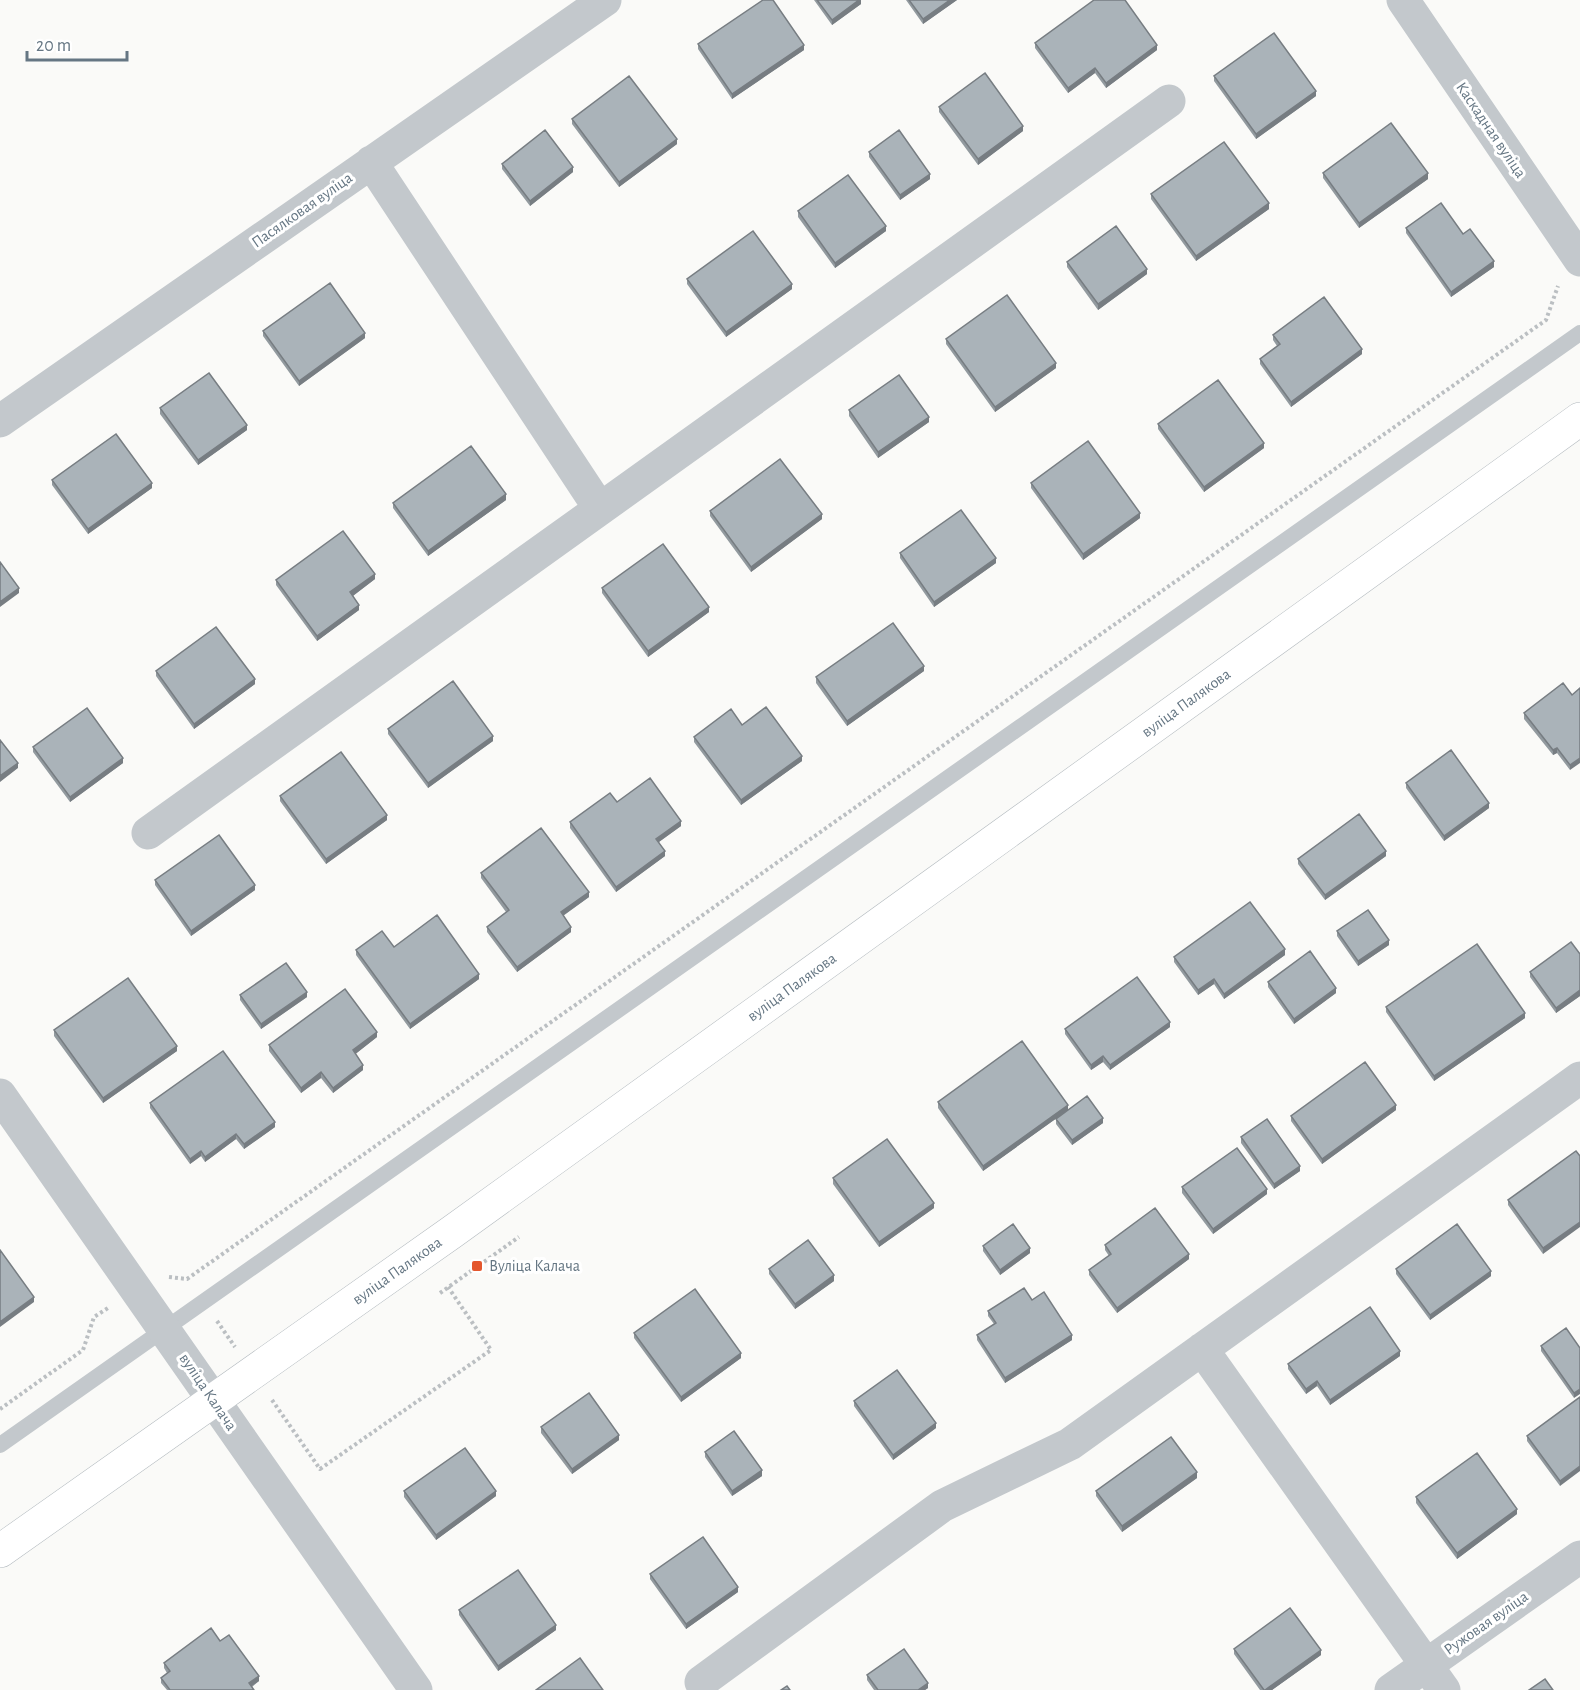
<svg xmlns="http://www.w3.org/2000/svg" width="1580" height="1690" viewBox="0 0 1580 1690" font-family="'Alegreya Sans',sans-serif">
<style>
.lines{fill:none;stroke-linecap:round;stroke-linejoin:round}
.secondary-casing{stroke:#b3babf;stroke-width:34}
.path{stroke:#bbbfc2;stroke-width:4;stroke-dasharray:3 3;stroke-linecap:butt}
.lane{stroke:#c3c8cc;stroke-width:16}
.street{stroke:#c3c8cc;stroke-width:33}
.secondary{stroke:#fff;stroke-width:33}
.wall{fill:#929a9f}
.shaded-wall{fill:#777d82}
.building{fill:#aab3b9;stroke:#777d82;stroke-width:1.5}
.poi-dot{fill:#e4572e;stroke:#fff;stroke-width:2}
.labels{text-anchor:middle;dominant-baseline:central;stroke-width:6;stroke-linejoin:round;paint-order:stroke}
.street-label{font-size:16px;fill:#657683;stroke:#fff}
.poi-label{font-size:16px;fill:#657683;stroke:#fff;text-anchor:start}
</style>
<rect width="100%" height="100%" fill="#fafaf8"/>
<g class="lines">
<!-- secondary casing -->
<g class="secondary-casing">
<g id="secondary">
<path id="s1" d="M0 1551 452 1232 1580 419"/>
</g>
</g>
<!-- path -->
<path class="path" d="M169 1277 187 1279 1546 320 1558 286
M440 1293 519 1237
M217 1321 235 1347
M272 1400 320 1469 491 1350 448 1287
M0 1409 83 1350 94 1317 108 1308"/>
<!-- lane -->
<path class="lane" d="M0 1445 1580 333"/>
<!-- street -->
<path class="street" d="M1403 0 1580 260
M371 162 600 509
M0 421 605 0
M148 833 1169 101
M0 1095 416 1690
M1202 1349 1444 1690
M701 1682 942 1506 1070 1444 1580 1078
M1391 1690 1580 1557"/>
<!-- secondary -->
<use href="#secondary" class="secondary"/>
</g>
<!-- wall -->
<path class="wall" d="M814 0H861V4L832 25Z
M906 0H957L923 24Z
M1035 43 1157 50 1106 88 1095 73 1068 93 1035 48Z
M698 44 804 50 732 99 698 49Z
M1214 76 1316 96 1256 139 1214 81Z
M939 107 1023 131 978 165 939 112Z
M572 119 677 144 619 187 572 124Z
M869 152 930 179 900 200 869 157Z
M502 164 573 172 530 206 502 169Z
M1323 173 1428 179 1359 228 1323 178Z
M1151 194 1269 209 1196 261 1151 199Z
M798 211 886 231 835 268 798 217Z
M1406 228 1463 234 1494 267 1451 297 1406 233Z
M1067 262 1147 274 1098 310 1067 267Z
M687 279 792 289 726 337 687 284Z
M263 331 365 338 299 386 263 336Z
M1273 335 1362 354 1291 407 1260 364V359L1277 346 1273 340Z
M946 339 1056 368 995 412 946 344Z
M160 408 247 430 198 465 160 414Z
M849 410 929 422 878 458 849 416Z
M1158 424 1264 448 1204 492 1158 429Z
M52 480 152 488 88 534 52 485Z
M1031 483 1140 518 1083 560 1031 488Z
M506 500 428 556 393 508V503Z
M710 511 822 519 751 572 710 516Z
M900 553 996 563 934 607 900 558Z
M375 579 353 596 359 610 317 641 276 585V580Z
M602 588 709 612 648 657 602 593Z
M156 671 255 684 194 729 156 676Z
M924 671 847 726 816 683V677Z
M1572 695 1570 770 1557 753 1553 755 1524 719V713Z
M742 725 802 761 741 805 694 742V737Z
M388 729 493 741 428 788 388 734Z
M33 747 123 763 70 802 33 752Z
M1406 783 1489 808 1444 841 1406 788Z
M280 796 387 820 326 864 280 801Z
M617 802 681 826 659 842 665 856 616 892 570 828V822Z
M1386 856 1325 900 1298 864V859Z
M481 873 589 897 563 916 571 932 517 972 487 932V927L506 912 481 878Z
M155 880 255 890 191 936 155 885Z
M1337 931 1389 945 1358 966 1337 936Z
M356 950 479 979 410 1029 356 955Z
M1580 954V996L1556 1013 1530 977V972Z
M1285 955 1224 999 1214 984 1198 995 1174 962V957Z
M1268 982 1336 993 1294 1024 1268 987Z
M240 995 307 997 261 1029 240 1000Z
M1386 1007 1525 1018 1434 1081 1386 1012Z
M1170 1027 1110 1070 1103 1062 1091 1070 1065 1034V1029Z
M54 1030 177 1051 103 1103 54 1036Z
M377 1037 355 1054 363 1070 333 1093 321 1078 301 1093 269 1051V1045Z
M938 1102 1068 1110 983 1171 938 1108Z
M150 1103 275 1127 244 1149 236 1139 205 1162 201 1156 190 1164 150 1108Z
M1396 1110 1322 1164 1291 1121V1116Z
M1056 1119 1103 1123 1072 1145 1056 1124Z
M1241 1137 1300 1171 1274 1189 1241 1143Z
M1576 1151 1543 1254 1508 1205V1200Z
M833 1178 934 1208 879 1247 833 1184Z
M1182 1187 1267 1194 1213 1234 1182 1193Z
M1105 1245 1189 1259 1117 1313 1089 1275V1270L1109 1256 1105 1250Z
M983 1246 1030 1253 1000 1275 983 1251Z
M769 1269 834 1281 795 1309 769 1274Z
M1396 1269 1491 1276 1430 1320 1396 1274Z
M1032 1300 1072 1340 1005 1383 977 1340V1335L994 1324 988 1316V1311Z
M634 1333 741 1358 681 1402 634 1338Z
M1541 1346 1580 1348 1574 1398 1541 1351Z
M1400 1356 1330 1405 1317 1386 1306 1394 1288 1369V1364Z
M1580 1397 1560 1486 1527 1441V1436Z
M854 1401 936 1428 893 1460 854 1406Z
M541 1427 619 1440 572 1474 541 1433Z
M705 1452 762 1476 732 1496 705 1457Z
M1197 1478 1122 1532 1096 1496V1491Z
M404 1491 496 1496 436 1540 404 1497Z
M1416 1497 1517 1514 1457 1559 1416 1503Z
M650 1574 738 1592 686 1629 650 1579Z
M459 1610 556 1630 498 1671 459 1615Z
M220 1641 259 1681 252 1687 254 1690H167L161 1683V1678L167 1673 164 1668V1663Z
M1234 1649 1321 1655 1272 1690H1260L1234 1654Z
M867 1675 928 1688 925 1690H874L867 1680Z"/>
<!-- shaded-wall -->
<path class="shaded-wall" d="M859 0H861V4L832 25V20Z
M950 0H957L923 24V19Z
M804 45V50L732 99V94Z
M1157 45V50L1106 88V83Z
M1095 68V73L1068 93V88Z
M1316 91V96L1256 139V134Z
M1023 126V131L978 165V159Z
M677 139V144L619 187V182Z
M573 167V172L530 206V201Z
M1428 173V179L1359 228V223Z
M930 174V179L900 200V195Z
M1269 203V209L1196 261V256Z
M886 226V231L835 268V263Z
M1494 261V267L1451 297V292Z
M1147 269V274L1098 310V304Z
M792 284V289L726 337V332Z
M365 333V338L299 386V381Z
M1362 349V354L1291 407V402Z
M1056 363V368L995 412V407Z
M929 417V422L878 458V452Z
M247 425V430L198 465V460Z
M1264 443V448L1204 492V487Z
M152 483V488L88 534V529Z
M506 494V500L428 556V551Z
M1140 513V518L1083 560V554Z
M822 514V519L751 572V567Z
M996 558V563L934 607V602Z
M375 574V579L350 598V592Z
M19 588V593L0 607V602Z
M359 605V610L317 641V636Z
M709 607V612L648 657V651Z
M924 666V671L847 726V721Z
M255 679V684L194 729V724Z
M493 736V741L428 788V783Z
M1557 748V753L1553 755V750Z
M802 756V761L741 805V800Z
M123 758V763L70 802V797Z
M1580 758V763L1570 770V765Z
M18 763V768L0 782V776Z
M1489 803V808L1444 841V836Z
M387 815V820L326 864V859Z
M681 821V826L656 844V839Z
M665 851V856L616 892V887Z
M1386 851V856L1325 900V895Z
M255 885V890L191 936V931Z
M589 892V897L561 917V912Z
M571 927V932L517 972V967Z
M1389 940V945L1358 966V961Z
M1285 949V955L1224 999V994Z
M479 974V979L410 1029V1024Z
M1214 979V984L1198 995V990Z
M1336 988V993L1294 1024V1019Z
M1580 990V996L1556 1013V1008Z
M307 992V997L261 1029V1024Z
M1525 1013V1018L1434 1081V1076Z
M1170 1022V1027L1110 1070V1065Z
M377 1032V1037L353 1056V1050Z
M177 1046V1051L103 1103V1098Z
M1103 1056V1062L1091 1070V1065Z
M363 1065V1070L333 1093V1088Z
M321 1072V1078L301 1093V1088Z
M1068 1105V1110L983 1171V1166Z
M1396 1105V1110L1322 1164V1159Z
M1103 1118V1123L1072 1145V1140Z
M275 1122V1127L244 1149V1144Z
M236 1134V1139L205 1162V1157Z
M201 1151V1156L190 1164V1159Z
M1300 1166V1171L1274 1189V1184Z
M1267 1189V1194L1213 1234V1229Z
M934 1203V1208L879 1247V1242Z
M1580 1222V1227L1543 1254V1248Z
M1030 1248V1253L1000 1275V1270Z
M1189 1254V1259L1117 1313V1308Z
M1491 1271V1276L1430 1320V1315Z
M834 1275V1281L795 1309V1304Z
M34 1297V1302L0 1327V1322Z
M1072 1335V1340L1005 1383V1378Z
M1400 1351V1356L1330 1405V1400Z
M741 1353V1358L681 1402V1397Z
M1317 1381V1386L1306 1394V1389Z
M1580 1389V1394L1574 1398V1393Z
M936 1423V1428L893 1460V1455Z
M619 1435V1440L572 1474V1469Z
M1580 1466V1471L1560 1486V1481Z
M762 1470V1476L732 1496V1491Z
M1197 1472V1478L1122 1532V1526Z
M496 1491V1496L436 1540V1535Z
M1517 1509V1514L1457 1559V1553Z
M738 1587V1592L686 1629V1624Z
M556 1625V1630L498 1671V1666Z
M1321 1650V1655L1272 1690H1265Z
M259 1676V1681L249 1688V1683Z
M928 1683V1688L925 1690H918Z"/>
<!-- building -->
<path class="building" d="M763 0H773L804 45 732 94 698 44Z
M817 0H859L832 20Z
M909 0H950L923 19Z
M1094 0H1125L1157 45 1106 83 1095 68 1068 88 1035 43Z
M1274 33 1316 91 1256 134 1214 76Z
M985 73 1023 126 978 159 939 107Z
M629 76 677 139 619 182 572 119Z
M1391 123 1428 173 1359 223 1323 173Z
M545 130 573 167 530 201 502 164Z
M899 130 930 174 900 195 869 152Z
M1224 142 1269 203 1196 256 1151 194Z
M848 175 886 226 835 263 798 211Z
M1441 203 1463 234 1470 229 1494 261 1451 292 1406 228Z
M1116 226 1147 269 1098 304 1067 262Z
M753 231 792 284 726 332 687 279Z
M330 283 365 333 299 381 263 331Z
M1007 295 1056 363 995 407 946 339Z
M1324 297 1362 349 1291 402 1260 359 1280 344 1273 335Z
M209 373 247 425 198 460 160 408Z
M899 375 929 417 878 452 849 410Z
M1218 380 1264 443 1204 487 1158 424Z
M116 434 152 483 88 529 52 480Z
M1088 441 1140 513 1083 554 1031 483Z
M471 446 506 494 428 551 393 503Z
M780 459 822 514 751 567 710 511Z
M961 510 996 558 934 602 900 553Z
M343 531 375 574 350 592 359 605 317 636 276 580Z
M663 544 709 607 648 651 602 588Z
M0 562 19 588 0 602Z
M893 623 924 666 847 721 816 677Z
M216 627 255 679 194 724 156 671Z
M453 681 493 736 428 783 388 729Z
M1563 683 1572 695 1580 688V758L1570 765 1557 748 1553 750 1524 713Z
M766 707 802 756 741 800 694 737 731 709 742 725Z
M87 708 123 758 70 797 33 747Z
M0 740 18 763 0 776Z
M1451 750 1489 803 1444 836 1406 783Z
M341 752 387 815 326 859 280 796Z
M650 778 681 821 656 839 665 851 616 887 570 822 610 793 617 802Z
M1359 814 1386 851 1325 895 1298 859Z
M541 828 589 892 561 912 571 927 517 967 487 927 509 910 481 873Z
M219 835 255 885 191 931 155 880Z
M1250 902 1285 949 1224 994 1214 979 1198 990 1174 957Z
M1368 910 1389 940 1358 961 1337 931Z
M437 915 479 974 410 1024 356 950 382 931 394 947Z
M1571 942 1580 954V990L1556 1008 1530 972Z
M1477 944 1525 1013 1434 1076 1386 1007Z
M1310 951 1336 988 1294 1019 1268 982Z
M286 963 307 992 261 1024 240 995Z
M1137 977 1170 1022 1110 1065 1103 1056 1091 1065 1065 1029Z
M128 978 177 1046 103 1098 54 1030Z
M345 989 377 1032 353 1050 363 1065 333 1088 321 1072 301 1088 269 1045Z
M1022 1041 1068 1105 983 1166 938 1102Z
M223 1051 275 1122 244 1144 236 1134 205 1157 201 1151 190 1159 150 1103Z
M1365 1062 1396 1105 1322 1159 1291 1116Z
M1087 1096 1103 1118 1072 1140 1056 1119Z
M1267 1119 1300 1166 1274 1184 1241 1137Z
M887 1139 934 1203 879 1242 833 1178Z
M1237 1148 1267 1189 1213 1229 1182 1187Z
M1576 1151 1580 1156V1222L1543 1248 1508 1200Z
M1155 1208 1189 1254 1117 1308 1089 1270 1111 1254 1105 1245Z
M1013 1224 1030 1248 1000 1270 983 1246Z
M1457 1224 1491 1271 1430 1315 1396 1269Z
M808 1240 834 1275 795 1304 769 1269Z
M0 1250 34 1297 0 1322Z
M1024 1288 1032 1300 1044 1292 1072 1335 1005 1378 977 1335 996 1323 988 1311Z
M695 1289 741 1353 681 1397 634 1333Z
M1370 1307 1400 1351 1330 1400 1317 1381 1306 1389 1288 1364Z
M1566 1328 1580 1348V1389L1574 1393 1541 1346Z
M897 1370 936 1423 893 1455 854 1401Z
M589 1393 619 1435 572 1469 541 1427Z
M1580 1397V1466L1560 1481 1527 1436Z
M734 1431 762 1470 732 1491 705 1452Z
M1171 1437 1197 1472 1122 1526 1096 1491Z
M465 1448 496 1491 436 1535 404 1491Z
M1477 1453 1517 1509 1457 1553 1416 1497Z
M703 1537 738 1587 686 1624 650 1574Z
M518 1570 556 1625 498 1666 459 1610Z
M1290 1608 1321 1650 1265 1690H1264L1234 1649Z
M211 1628 220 1641 229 1635 259 1676 249 1683 254 1690H170L161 1678 170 1671 164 1663Z
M904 1649 928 1683 918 1690H878L867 1675Z
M580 1658 603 1690H536Z
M1545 1679 1553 1690H1529Z
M787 1686 790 1690H781Z"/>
<!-- markers -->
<rect class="poi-dot" x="471" y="1260" width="12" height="12" rx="3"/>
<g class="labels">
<!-- street labels -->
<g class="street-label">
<text transform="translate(1491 130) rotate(56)">Каскадная вуліца</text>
<text transform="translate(302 210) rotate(-35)">Пасялковая вуліца</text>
<text stroke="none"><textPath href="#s1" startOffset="1458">вуліца Палякова</textPath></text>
<text stroke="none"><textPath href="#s1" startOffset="972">вуліца Палякова</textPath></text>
<text stroke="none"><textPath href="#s1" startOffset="486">вуліца Палякова</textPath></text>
<text transform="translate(208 1392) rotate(56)">вуліца Калача</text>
<text transform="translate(1486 1623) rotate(-35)">Ружовая вуліца</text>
</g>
<!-- poi labels -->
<g class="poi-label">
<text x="489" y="1266">Вуліца Калача</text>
</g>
</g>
<!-- scale -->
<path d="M27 51v9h100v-9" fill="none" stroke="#657683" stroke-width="3"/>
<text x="36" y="51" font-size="18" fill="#657683" stroke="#ffffff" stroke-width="4.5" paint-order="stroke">20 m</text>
</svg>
